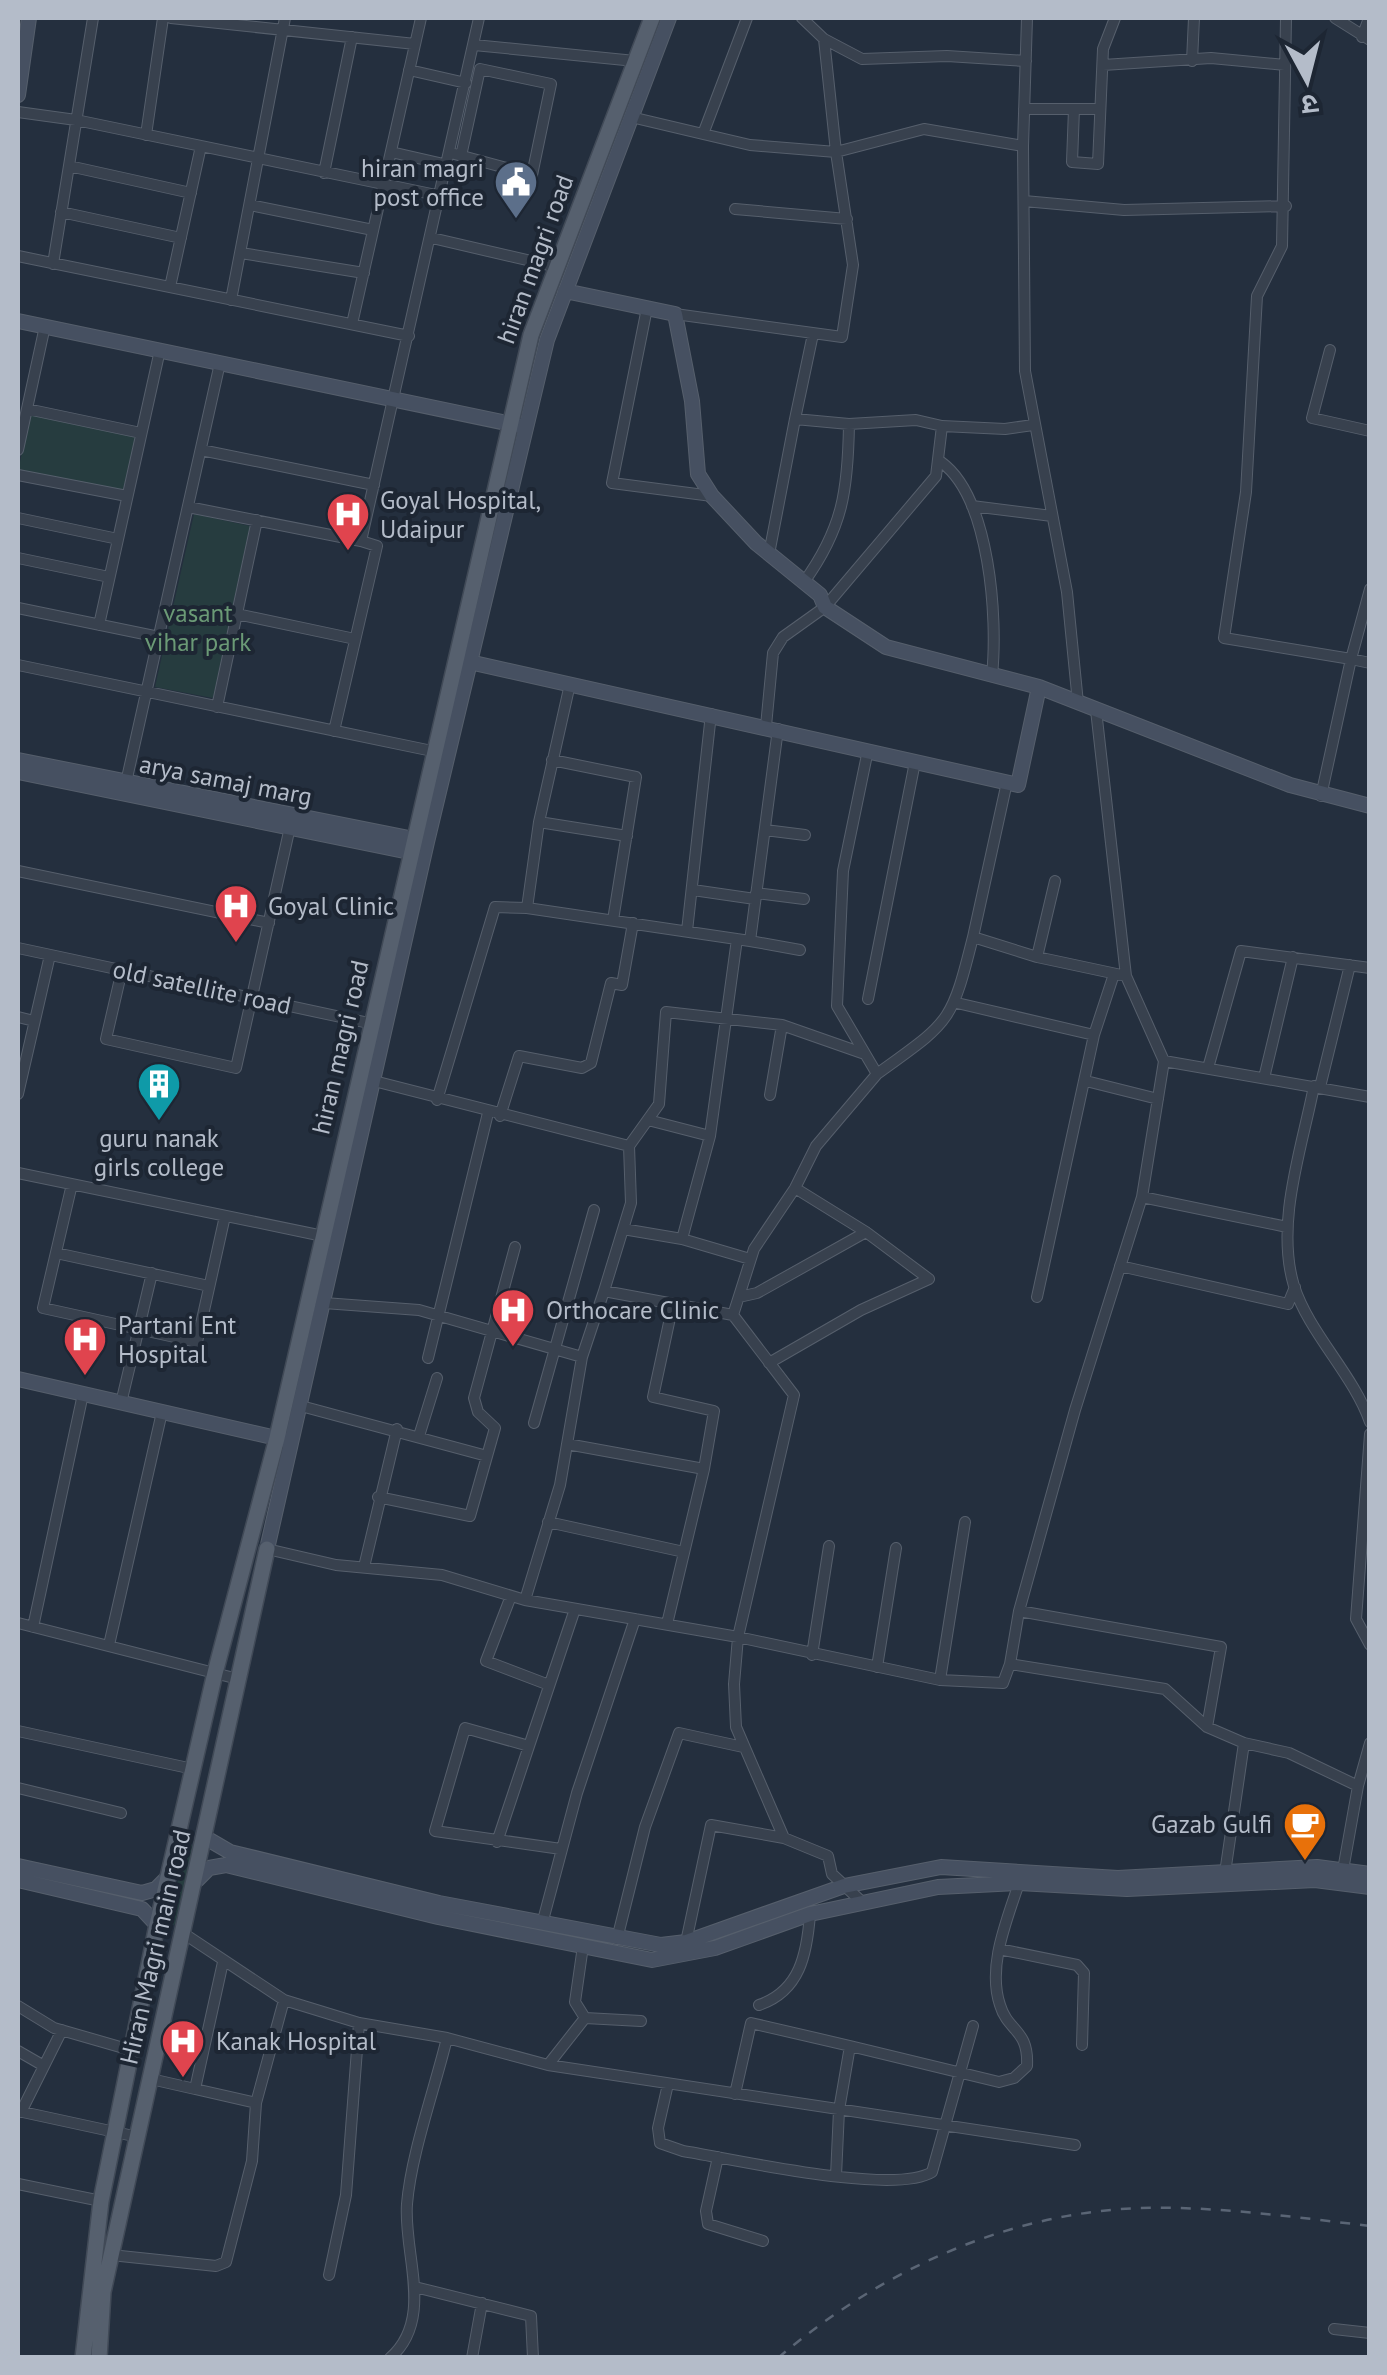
<svg xmlns="http://www.w3.org/2000/svg" width="1387" height="2375" viewBox="0 0 1387 2375" font-family="'PT Sans','Noto Sans Devanagari',sans-serif">
<style>
.green{fill:#263c3f}
.lines{fill:none;stroke-linecap:round;stroke-linejoin:round}
.street-casing{stroke:#565f6c;stroke-width:12}
.secondary-casing{stroke:#565f6c;stroke-width:16}
.primary-casing{stroke:#414a57;stroke-width:18}
.street{stroke:#38414e;stroke-width:10}
.secondary{stroke:#465061;stroke-width:14}
.primary{stroke:#56606e;stroke-width:15}
.rail{stroke:#5a6575;stroke-width:2.5;stroke-dasharray:10 10;stroke-linecap:butt}
.labels{text-anchor:middle;dominant-baseline:central;stroke-width:8;stroke-linejoin:round;paint-order:stroke}
.poi-label{font-size:25px;fill:#b4bcc9;stroke:#1d2633;text-anchor:start}
.street-label{font-size:25px;fill:#b4bcc9;stroke:#1d2633}
.park-label{font-size:25px;fill:#6b9a76;stroke:#1d2633}
</style>
<rect width="100%" height="100%" fill="#242f3e"/>
<!-- green -->
<path class="green" d="M31 414 136 437 123 490 18 470Z
M194 514 250 526 213 698 155 687Z
M189 1843 198 1850 183 1892 181 1924 168 1925C162 1910 174 1900 177 1885 181 1870 175 1858 183 1844Z"/>
<g class="lines">
<!-- street casing -->
<g class="street-casing">
<path id="street" d="M171 18 415 44
M802 18 824 39 836 152 924 129 1023 146 1025 371 1067 592 1078 703
M1286 18 1282 246 1257 296 1246 492 1224 638 1351 659 1321 796
M1335 18 1370 40
M1362 37 1369 18
M824 39 862 59 947 56 1026 61
M474 45 635 61
M1192 61 1194 18
M1103 65 1211 58 1285 65
M409 70 466 83
M1024 109H1100
M1074 109 1072 162 1098 164 1103 49 1115 18
M18 112 76 120 441 196
M631 117 703 134 747 18
M146 135 163 18
M1023 146 1027 18
M391 152 448 165
M451 153 532 175 551 84 480 69 461 156
M69 166 191 193
M324 173 352 37
M1024 201 1124 210 1286 206
M250 205 373 230
M735 209 847 219
M61 212 181 238
M432 238 557 267
M241 253 364 273
M18 256 409 336
M53 264 93 18
M170 287 201 146
M231 300 285 18
M647 308 612 483 712 496
M675 314 842 337 853 265 836 152 750 145 703 134
M352 324 421 18
M1330 350 1312 418 1370 431
M27 409 141 433
M795 419 813 334
M942 426 1005 429 1033 425
M18 450 45 326
M201 450 374 485
M941 462C990 497 998 619 992 675
M18 475 127 496
M972 506 1052 516
M188 507 361 541 479 18
M18 518 118 539
M18 558 109 577
M804 582C843 528 848 490 849 424
M1370 589 1351 659 1370 663
M18 608 159 637
M237 614 355 639
M99 625 160 350
M18 665 437 752
M217 707 257 520
M1096 710 1126 976
M766 726 773 653 783 637 825 607 936 476 942 426 916 420 849 424 795 419 769 554
M334 731 377 546 361 541
M552 760 636 777 613 920
M1007 782 973 937 1037 957 1126 976 1164 1061 1142 1197 1075 1410 1019 1611 1010 1664
M125 787 220 363
M539 822 627 836
M765 830 805 835
M18 871 269 923
M693 890 755 899
M756 893 804 899
M527 908 539 822 570 684
M687 931 711 714
M750 941 800 950
M18 948 378 1025
M1037 957 1055 881
M122 970 106 1039 236 1068 290 827
M868 999 915 762
M957 1003 1094 1035
M18 1017 34 1021
M1164 1061 1370 1097
M1208 1068 1241 951 1370 968
M877 1074C950 1021 951 1025 973 937
M1264 1078 1293 957
M374 1081 629 1146 659 1104 666 1012 782 1025 862 1053
M1086 1081 1158 1099
M1314 1086C1302 1148 1275 1223 1294 1286 1309 1333 1353 1374 1370 1422
M1320 1087 1350 965
M18 1094 50 955
M770 1095 782 1025
M437 1100 495 907 527 908 750 941 778 729
M500 1116 519 1056 582 1068 591 1063 611 983 622 985 633 923
M648 1120 710 1136
M18 1173 323 1236
M72 1184 43 1308 197 1342 225 1216
M1142 1197 1287 1227
M623 1229 682 1239 750 1259
M682 1239 710 1136 737 939
M56 1253 209 1286
M1120 1266 1288 1304 1295 1287
M604 1291 631 1203 629 1146
M739 1297 757 1293 866 1232
M1037 1297 1094 1035 1114 974
M324 1303 419 1310 582 1357 604 1291 733 1315 754 1249 795 1188 816 1146 877 1074 837 1006 843 871 868 750
M673 1304 653 1397 714 1411 704 1469
M733 1315 794 1395 738 1637 734 1684 736 1727 784 1838 828 1856 832 1874 862 1902
M428 1358 488 1113
M769 1363 861 1310 929 1279 866 1232 795 1188
M121 1403 152 1273
M301 1406 487 1456
M534 1423 594 1210
M1370 1434 1356 1619 1370 1645
M419 1436 437 1378
M567 1444 704 1469 667 1624
M378 1497 470 1516 495 1428 478 1412 474 1398 515 1247
M548 1522 684 1552
M267 1549 336 1565 442 1575 525 1600 738 1637 940 1680 1003 1683 1010 1664 1165 1689 1207 1727 1244 1743 1289 1753 1358 1786 1343 1870
M364 1567 397 1429
M511 1596 486 1661 549 1685
M525 1600 560 1485 582 1357
M1019 1611 1221 1647 1207 1727
M18 1623 238 1679
M33 1627 83 1394
M109 1645 162 1412
M812 1655 829 1546
M877 1667 896 1548
M940 1680 965 1522
M18 1731 193 1769
M1358 1786 1370 1743
M18 1788 121 1813
M497 1842 529 1746
M561 1849 435 1831 465 1728 529 1746 575 1609
M1225 1873 1244 1743
M542 1924 577 1793 635 1619
M183 1933 284 2000 359 2023 447 2038C435 2088 411 2154 407 2204 403 2253 435 2319 390 2358
M617 1939 645 1827 679 1733 743 1747
M686 1942 711 1825 784 1838
M583 1946 575 2002 585 2018
M999 1949 1077 1965 1084 1973 1082 2045
M223 1962 195 2089 256 2103
M759 2005C800 1991 807 1954 810 1914
M18 2006 54 2028 134 2051
M447 2038 548 2065 1075 2145
M850 2046 999 2082 1014 2078 1027 2066C1029 2029 1008 2032 1000 2005 987 1966 1007 1920 1019 1883
M18 2051 44 2066
M548 2065 585 2018 641 2021
M151 2079 195 2089
M668 2084 658 2128 660 2143 683 2151C733 2159 894 2196 932 2172L973 2026
M735 2094 751 2023 850 2046 839 2110 836 2176
M18 2111 138 2137
M21 2112 62 2030
M718 2157 706 2211 708 2224 763 2241
M18 2184 101 2201
M111 2255 216 2266 226 2262 252 2161 256 2103 284 2000
M329 2275 346 2195 359 2023
M415 2287 531 2316 533 2358
M1334 2329 1370 2333
M472 2358 482 2303"/>
</g>
<!-- secondary casing -->
<g class="secondary-casing">
<path id="secondary" d="M18 95 29 18
M565 291 675 314 692 401 698 474 712 496 756 543 820 595 825 607 886 647 1039 687 1290 785 1370 806
M18 321 521 426
M465 661 1018 785 1039 687
M18 760 424 841
M18 772 419 854
M18 1379 285 1440
M267 1549 427 842 547 340 669 18
M206 1838 230 1852 439 1903 661 1945 686 1942 844 1886 941 1867 1118 1878 1317 1867 1370 1874
M18 1866 142 1893 156 1889 168 1877
M18 1880 142 1909 157 1925
M197 1880 209 1868 226 1865 438 1917 652 1960 715 1948 810 1914 938 1887 1019 1883 1127 1889 1315 1880 1370 1887"/>
</g>
<!-- primary casing -->
<g class="primary-casing">
<path id="primary" d="M83 2358 101 2201 157 1925 215 1673 277 1438 531 335 652 18
M99 2358 103 2292 267 1549"/>
</g>
<!-- street -->
<use href="#street" class="street"/>
<!-- secondary -->
<use href="#secondary" class="secondary"/>
<!-- primary -->
<use href="#primary" class="primary"/>
<!-- rail -->
<path class="rail" d="M778 2358C879 2272 1005 2213 1140 2208 1216 2206 1294 2217 1370 2226"/>
</g>
<!-- icons -->
<defs>
<g id="civic-pin" transform="scale(2.25)"><path d="M0 17L-7.5 6A9.5 9.5 0 1 1 7.5 6Z" fill="#5c6f8a" stroke="#1d2633"/><path d="M-.6-6.5H3V-4.5H.6V-3L4-1V1h2V6H-6V1h2V-1L-.6-3ZM-1.2 2.5V6h2.4V2.5Z" fill="#fff"/></g>
<g id="hospital-pin" transform="scale(2.25)"><path d="M0 17L-7.5 6A9.5 9.5 0 1 1 7.5 6Z" fill="#e0444e" stroke="#1d2633"/><path d="M-5-5h3v3.5h4V-5h3V5h-3V1.5h-4V5h-3Z" fill="#fff"/></g>
<g id="building-pin" transform="scale(2.25)"><path d="M0 17L-7.5 6A9.5 9.5 0 1 1 7.5 6Z" fill="#0f9aa8" stroke="#1d2633"/><path d="M-4-6H4V6H1V3H-1V6H-4ZM-2.5-4.3h1.7v1.8h-1.7ZM.8-4.3h1.7v1.8H.8ZM-2.5-1h1.7V.8h-1.7ZM.8-1h1.7V.8H.8Z" fill="#fff"/></g>
<g id="cafe-pin" transform="scale(2.25)"><path d="M0 17L-7.5 6A9.5 9.5 0 1 1 7.5 6Z" fill="#e8710a" stroke="#1d2633"/><path d="M-5.5-4.5H6V0H3Q3 3.5 0 3.5H-2.5Q-5.5 3.5-5.5 0ZM3-3.2v2h1.7v-2ZM-6 4.5H4V6H-6Z" fill="#fff"/></g>
</defs>
<g fill-rule="evenodd">
<use href="#civic-pin" x="516" y="182"/>
<use href="#hospital-pin" x="348" y="514"/>
<use href="#hospital-pin" x="236" y="906"/>
<use href="#building-pin" x="159" y="1084"/>
<use href="#hospital-pin" x="513" y="1310"/>
<use href="#hospital-pin" x="85" y="1339"/>
<use href="#cafe-pin" x="1305" y="1824"/>
<use href="#hospital-pin" x="183" y="2041"/>
</g>
<g class="labels">
<!-- poi labels -->
<g class="poi-label">
<text x="484" y="168" text-anchor="end">hiran magri<tspan x="484" dy="29">post office</tspan></text>
<text x="380" y="500">Goyal Hospital,<tspan x="380" dy="29">Udaipur</tspan></text>
<text x="268" y="906">Goyal Clinic</text>
<text x="159" y="1138" text-anchor="middle">guru nanak<tspan x="159" dy="29">girls college</tspan></text>
<text x="546" y="1310">Orthocare Clinic</text>
<text x="118" y="1325">Partani Ent<tspan x="118" dy="29">Hospital</tspan></text>
<text x="1272" y="1824" text-anchor="end">Gazab Gulfi</text>
<text x="216" y="2041">Kanak Hospital</text>
</g>
<!-- street labels -->
<g class="street-label">
<text transform="translate(535 259) rotate(-70)">hiran magri road</text>
<text transform="translate(226 780) rotate(11)">arya samaj marg</text>
<text transform="translate(202 987) rotate(12)">old satellite road</text>
<text transform="translate(340 1047) rotate(-77)">hiran magri road</text>
<text transform="translate(155 1947) rotate(-77)">Hiran Magri main road</text>
</g>
<!-- park labels -->
<g class="park-label">
<text x="198" y="613">vasant<tspan x="198" dy="29">vihar park</tspan></text>
</g>
</g>
<!-- border -->
<rect width="1387" height="2375" fill="none" stroke="#b4bcc9" stroke-width="40"/>
<!-- north arrow -->
<g transform="translate(1307 80) rotate(173)" stroke="#1d2633" stroke-width="8" paint-order="stroke">
<path d="M0-8L18 38L0 25L-18 38Z" fill="#b4bcc9"/>
<text y="-15" font-size="28" font-weight="bold" text-anchor="middle" fill="#b4bcc9">उ</text>
</g>
</svg>
